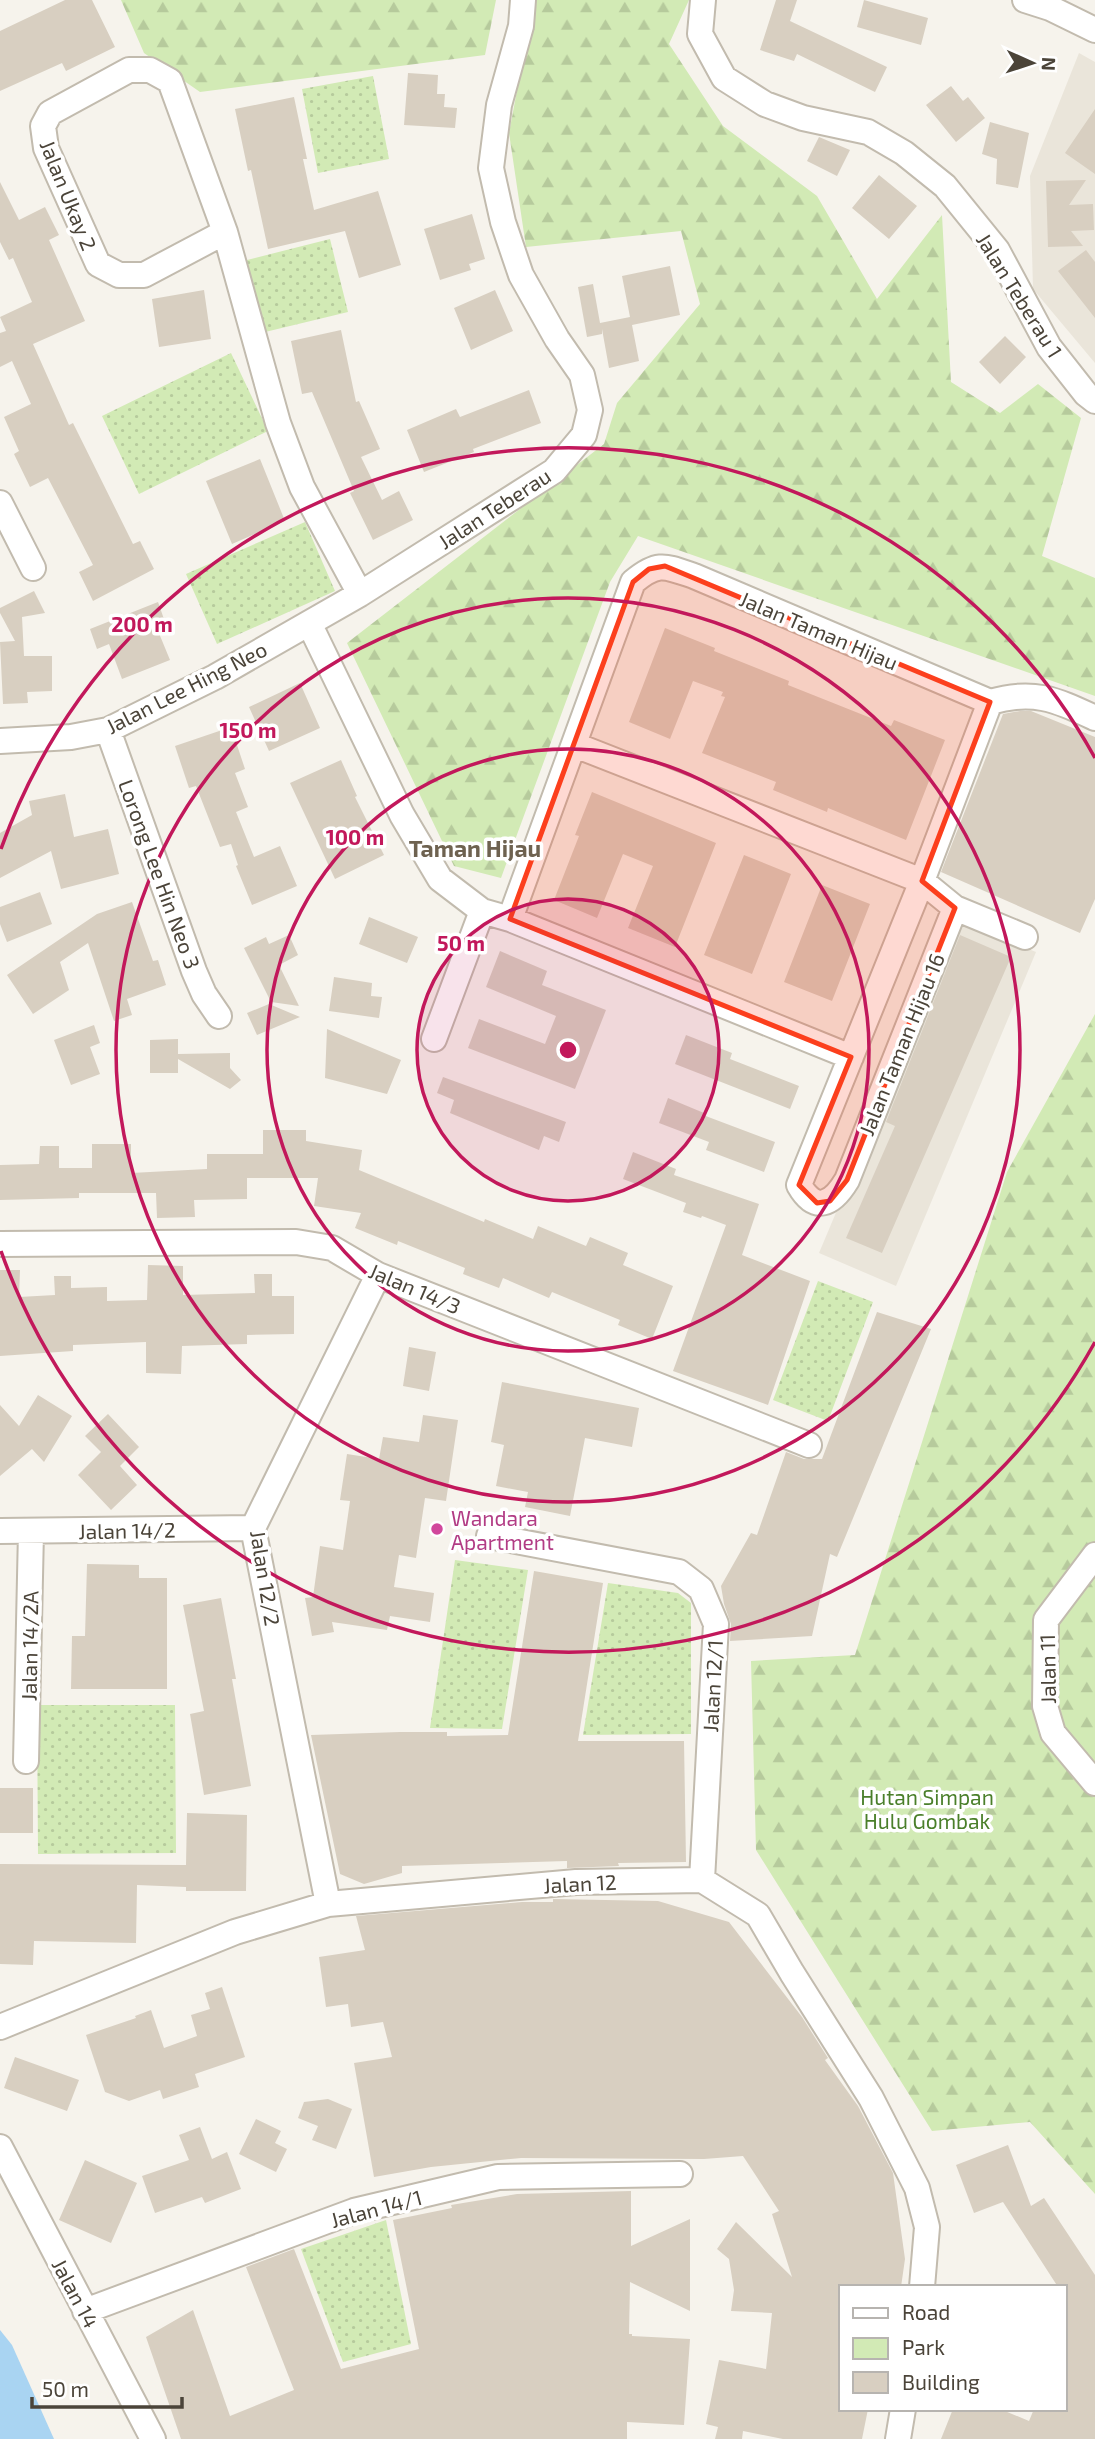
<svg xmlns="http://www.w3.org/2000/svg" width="1095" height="2439" viewBox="0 0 1095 2439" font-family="'Exo 2',sans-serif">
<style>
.residential{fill:#eae5da}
.green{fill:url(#green-dots)}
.forest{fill:url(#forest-firs)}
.water{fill:#a9d4f2}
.building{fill:#d8cfc1}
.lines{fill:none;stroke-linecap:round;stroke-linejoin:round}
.minor-casing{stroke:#c2bbae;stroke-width:28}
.minor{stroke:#fff;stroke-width:24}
.marked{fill:#fc3f1d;fill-opacity:0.2;stroke:#fc3f1d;stroke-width:5;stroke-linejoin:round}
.ring{fill:none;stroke:#c2185b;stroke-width:3.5}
.hotel-dot{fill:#d1479c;stroke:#fff;stroke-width:2.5}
.labels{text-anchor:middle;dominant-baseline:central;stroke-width:7;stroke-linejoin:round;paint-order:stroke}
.street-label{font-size:21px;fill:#4b4439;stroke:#fff}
.hotel-label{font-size:21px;fill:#b23c85;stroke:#fff;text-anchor:start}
.park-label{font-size:21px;fill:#4a7f2a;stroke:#fff}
.neighbourhood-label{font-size:23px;font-weight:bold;fill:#6e6250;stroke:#fff}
.centre{fill:#c2185b;stroke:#fff;stroke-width:3.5}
.ring-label{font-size:21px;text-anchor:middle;font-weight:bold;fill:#c2185b;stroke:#fff;stroke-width:7;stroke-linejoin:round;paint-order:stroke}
</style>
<defs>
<pattern id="green-dots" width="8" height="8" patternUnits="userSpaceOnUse" patternTransform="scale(1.75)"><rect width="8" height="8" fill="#d2eab5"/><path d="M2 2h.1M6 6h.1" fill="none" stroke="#b6ca9c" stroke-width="1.8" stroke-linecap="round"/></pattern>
<pattern id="forest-firs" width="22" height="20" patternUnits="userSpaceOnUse" patternTransform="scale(1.75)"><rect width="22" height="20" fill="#d2eab5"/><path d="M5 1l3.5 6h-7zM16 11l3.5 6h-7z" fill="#b6ca9c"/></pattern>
</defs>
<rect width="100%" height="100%" fill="#f6f3ec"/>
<!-- residential -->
<path class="residential" d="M1079 53 1095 62V363L1033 289 1030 176Z
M959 920 1036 952 896 1286 819 1253Z"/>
<!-- green -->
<path class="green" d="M373 76 389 159 318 173 302 89Z
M330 239 348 312 261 333 243 261Z
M231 353 268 431 139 494 102 416Z
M305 522 335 591 217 644 186 574Z
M818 1281 873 1302 828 1421 773 1400Z
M455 1560 528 1570 502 1729 430 1728Z
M608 1583 678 1593 691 1603V1734L583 1735Z
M37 1705H175L176 1853 38 1854Z
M386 2220 411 2344 343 2362 301 2249Z"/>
<!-- forest -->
<path class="forest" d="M121 0H496L485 55 200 92 144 53Z
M534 0H689L669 44 723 126 817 196 877 299 942 215 951 382 1000 413 1038 384 1081 418 1042 556 1095 578V696L638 536 610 582 501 878 454 866 347 643 604 444 617 403 700 304 681 231 526 247 509 133Z
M1095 1014V2194L1030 2122 932 2131 756 1850 751 1661 855 1655 1007 1172Z"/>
<!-- water -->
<path class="water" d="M0 2330 12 2345 54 2439H0Z"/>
<!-- building -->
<path class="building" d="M65 0H92L115 47 66 71 62 63 0 91V31Z
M776 0H797L790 21 887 67 875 92 797 54 794 61 760 50Z
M864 0 928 18 921 45 857 27Z
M408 73 438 75 437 94H445L444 107 457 108 455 128 404 125Z
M951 86 963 101 968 97 985 118 956 142 926 105Z
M294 97 307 159H303L314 210 378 191 401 265 359 278 345 231 268 249 251 170 248 171 235 109Z
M1095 109V174L1065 153Z
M990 122 1029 133 1018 188 996 184 997 159 982 154Z
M819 137 850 150 837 176 807 161Z
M879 175 917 206 889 239 852 208Z
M1086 180 1069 205 1093 204 1094 230 1071 231 1083 246 1048 247 1046 181Z
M0 182 19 220 45 207 59 235 49 240 85 321 33 344 69 425 73 423 133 544 140 541 154 569 93 601 79 572 93 565 48 478 30 487 14 454 19 451 4 417 31 404 12 361 0 367V333L6 331 0 317 32 302 13 258 9 260 0 242Z
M472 214 485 259 469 264 471 270 440 280 424 229Z
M1086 250 1095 262V318L1058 271Z
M670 266 680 315 632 325 639 361 609 368 602 329V334L587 337 578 287 593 284 600 323 630 317 622 276Z
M204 290 211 339 159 347 152 299Z
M495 290 513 331 471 350 454 308Z
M341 330 356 402 359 401 380 449 361 457 382 500 399 491 413 520 373 540 350 493 354 491 312 392 302 394 291 341Z
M1005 336 1026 357 1000 384 979 362Z
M529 390 541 423 473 449 474 452 424 472 407 430 456 409 460 417Z
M260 459 285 521 232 544 206 481Z
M34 591 45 613 22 617 24 656H52V691L27 692 28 703 3 704 0 642 15 641 0 613V608Z
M158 602 165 622 156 626 170 660 122 679 109 644 97 649 90 629Z
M665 628 715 648 714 651 789 681 788 685 891 726 894 720 945 740 906 840 828 808 827 812 773 790 776 782 702 753 725 697 721 696 723 692 693 681 670 739 629 722Z
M300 683 320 728 269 751 249 707Z
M1020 711H1031L1095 737V899L1080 933 941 872 1003 714Z
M231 727 245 769 235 773 248 807 236 812 254 857 280 846 297 886 252 905 236 866 238 865 231 844 220 847 196 786 189 788 175 746Z
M341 760 357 796 355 797 384 855 335 879 290 783Z
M592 792 716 843 675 947 628 928 653 866 623 854 597 918 554 900 579 836 575 835Z
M65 794 74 837 108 829 119 874 61 889 51 851 0 878V833L32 815 29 801Z
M744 855 791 874 752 974 704 955Z
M822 885 870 904 832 1001 784 982Z
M40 892 52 924 7 942 0 924V907Z
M132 902 153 961 158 960 166 985 127 999 132 1015 114 1021 88 943 60 962 69 990 33 1014 7 975 97 914Z
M369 917 418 937 407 963 359 944Z
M289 935 298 955 279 965 299 1006 271 1002 244 948 266 937 269 944Z
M960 935 1011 957 882 1253 846 1238 895 1126 886 1122Z
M500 951 547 971 542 985 606 1010 575 1089 468 1048 479 1019 545 1044 556 1016 486 987Z
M334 977 372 983 371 996 382 997 379 1018 329 1011Z
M269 1004 300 1017 257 1035 247 1013Z
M94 1025 100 1043 90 1047 100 1074 71 1085 54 1040Z
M327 1029 401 1060 387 1094 325 1078Z
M686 1035 732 1053 730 1059 799 1086 790 1109 675 1064Z
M178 1039V1054L230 1053V1068L241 1080 230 1089 178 1059V1073H150V1040Z
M443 1077 566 1122 559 1142 544 1136 539 1150 450 1113 454 1100 437 1093Z
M668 1098 704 1113 703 1115 775 1142 764 1172 706 1150 709 1142 659 1123Z
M263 1130H306V1141L362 1150 359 1170 484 1222 485 1219 533 1239 538 1226 586 1246 590 1237 628 1253 623 1265 673 1286 652 1339 618 1325 620 1320 552 1292 549 1298 503 1278 499 1288 463 1274 465 1268 398 1241 397 1245 355 1228 361 1213 314 1206 318 1178H247V1199L194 1200 195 1217 157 1218 156 1193H79V1198L0 1200V1165L39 1164 40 1146H59V1168H92V1144H131V1173L207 1169V1154H263Z
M633 1152 676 1169 674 1175 759 1204 742 1255 810 1281 768 1405 673 1371 726 1225 702 1216 701 1218 683 1212 686 1203 623 1179Z
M148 1265 183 1266V1295L255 1293 254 1274H272V1296H294V1334L247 1335V1344L182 1346 181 1374 146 1373V1342L73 1345V1351L0 1356V1270H20L19 1297 55 1295 54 1276H71V1288L107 1287V1301L147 1300Z
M877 1312 931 1329 837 1557 830 1554 812 1636 730 1641 731 1624 724 1604 721 1586 751 1533 757 1535 786 1452 804 1459H822Z
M409 1347 436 1352 429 1391 403 1386Z
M502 1382 639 1408 632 1447 585 1438 570 1516 525 1507 528 1492 496 1486 504 1445 491 1442Z
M38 1395 72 1416 44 1462 32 1449 0 1476V1405L19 1426Z
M108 1414 139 1447 120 1466 137 1485 111 1510 78 1475 101 1452 85 1436Z
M423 1415 458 1420 446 1501 425 1498 416 1558 399 1555 394 1587 434 1593 430 1622 390 1616 387 1630 332 1622 334 1632 312 1636 305 1598 313 1597 320 1546 343 1550 350 1501 340 1500 347 1454 379 1459 383 1437 419 1442Z
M87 1564 139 1565V1578H167V1689H71L72 1636H85Z
M534 1571 603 1583 578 1741H684L686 1862 618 1863 619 1866 567 1868V1861L402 1866V1873L364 1884 340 1874 311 1735 400 1732H447V1736L508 1735Z
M221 1598 236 1679H232L251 1786 204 1795 190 1714 204 1711 183 1605Z
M0 1788H33V1833H0Z
M187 1813 247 1815 246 1891H186V1887L137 1885 136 1943 34 1941 33 1965 0 1964V1864L186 1865Z
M553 1899 658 1901 729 1922 802 2017 828 2058 825 2060 858 2106 893 2173 905 2259 901 2287H841V2409H868L862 2439H783L743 2431 742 2439H715L718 2427 706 2424 719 2360 766 2369 772 2313 731 2311 734 2290 729 2259 717 2249 736 2222 792 2277 772 2214 779 2211 743 2156 704 2159 521 2158 431 2167 374 2177 354 2063 392 2057 383 2022 351 2027 348 2004 326 2007 319 1957 365 1950 356 1916 522 1902H553Z
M222 1987 245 2057 195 2074 199 2087 163 2099 160 2090 129 2101 105 2092 86 2035 136 2018 135 2016 151 2010 164 2048 197 2036 191 2015 210 2009 205 1993Z
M15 2057 79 2080 67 2111 4 2088Z
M328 2099 352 2109 336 2149 312 2140 318 2126 298 2118 304 2102Z
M256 2119 281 2131 275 2143 287 2149 276 2172 239 2154Z
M200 2127 212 2159 227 2152 241 2189 205 2203 202 2197 155 2213 142 2176 189 2160 179 2135Z
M1008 2145 1031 2206 1044 2198 1095 2275V2439H941L953 2409H1000L1029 2421 1034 2409H1065V2287H1058L1003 2202 974 2213 956 2165Z
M85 2160 137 2183 111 2243 59 2220Z
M631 2191V2246L690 2219V2311L630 2282 629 2334H632V2336L690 2339 684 2425 627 2422V2439H181L146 2337 193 2310 230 2416 294 2390 246 2267 294 2249 341 2369 419 2349 393 2220 452 2208 451 2205 517 2194Z"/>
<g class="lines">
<!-- minor casing -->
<g class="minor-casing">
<path id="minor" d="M703 0 700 34 724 78 765 104 803 118 868 132 904 153 945 186 997 250 1049 347 1086 394 1095 401
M1025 0 1050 8 1095 30
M225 232 144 275H119L98 264 46 148 43 126 50 113 129 70H150L170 81 225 232 278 423 302 487 360 594
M0 503 33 568
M309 623 402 815 440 879 482 911 510 919 851 1057
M990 702C1034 689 1056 700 1095 718
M108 730 194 971 204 994 219 1016
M0 741 71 737 108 730 215 677 360 594 554 471 584 435 590 410 582 375 557 339 521 275 503 222 491 168 499 105 521 26 523 0
M575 745 922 881 955 908 1025 937
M955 908 847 1180C832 1205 815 1213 799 1185L922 881 990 702
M510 919 633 582C658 561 665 566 694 576L990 702
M434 1039 482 911
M0 1244 296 1242 332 1248 378 1275 809 1445
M0 1531 253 1528
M489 1536 679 1572 701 1589 716 1624 702 1880
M1095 1555 1046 1620 1045 1706 1053 1733 1095 1783
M26 1761 31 1531
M328 1904 253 1528 378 1275
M0 2027 235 1932 328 1904 576 1882 702 1880 758 1915 792 1973 871 2098 917 2188 927 2227 922 2287
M0 2147 153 2439
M85 2311 354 2211 498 2177 680 2174
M898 2439 903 2409"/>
</g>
<!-- minor -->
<use href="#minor" class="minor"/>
</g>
<!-- marked area -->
<path class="marked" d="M665 566 990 702 922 881 955 908 847 1180 830 1201 817 1203 799 1185 851 1057 510 919 633 582 649 569Z"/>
<!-- distance rings -->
<circle cx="568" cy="1050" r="151" fill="#c2185b" fill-opacity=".12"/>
<g class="ring">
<circle cx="568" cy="1050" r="151"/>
<circle cx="568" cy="1050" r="301"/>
<circle cx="568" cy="1050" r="452"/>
<path d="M1095 1342A602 602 0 0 1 1 1251M1 849A602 602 0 0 1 1095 758"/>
</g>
<!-- markers -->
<circle class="hotel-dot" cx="437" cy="1529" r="7"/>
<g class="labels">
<!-- street labels -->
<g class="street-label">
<text transform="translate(69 195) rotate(68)">Jalan Ukay 2</text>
<text transform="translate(1020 295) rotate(58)">Jalan Teberau 1</text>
<text transform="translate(494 508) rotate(-33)">Jalan Teberau</text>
<text transform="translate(819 630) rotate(23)">Jalan Taman Hijau</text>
<text transform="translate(186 687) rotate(-27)">Jalan Lee Hing Neo</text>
<text transform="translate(160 874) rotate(70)">Lorong Lee Hin Neo 3</text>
<text transform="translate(901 1044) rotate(-68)">Jalan Taman Hijau 16</text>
<text transform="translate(415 1288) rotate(23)">Jalan 14/3</text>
<text transform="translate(127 1530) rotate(-1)">Jalan 14/2</text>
<text transform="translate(266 1578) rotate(81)">Jalan 12/2</text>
<text transform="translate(29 1646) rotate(-89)">Jalan 14/2A</text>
<text transform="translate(1047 1669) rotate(-91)">Jalan 11</text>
<text transform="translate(712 1686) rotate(-87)">Jalan 12/1</text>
<text transform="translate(580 1883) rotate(-3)">Jalan 12</text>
<text transform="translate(376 2208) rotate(-15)">Jalan 14/1</text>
<text transform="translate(76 2293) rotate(62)">Jalan 14</text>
</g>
<!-- hotel labels -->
<g class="hotel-label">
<text x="451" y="1517">Wandara<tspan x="451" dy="24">Apartment</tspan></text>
</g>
<!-- park labels -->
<g class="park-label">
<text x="927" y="1796">Hutan Simpan<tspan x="927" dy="24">Hulu Gombak</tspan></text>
</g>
<!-- neighbourhood labels -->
<g class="neighbourhood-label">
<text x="475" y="848">Taman Hijau</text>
</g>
</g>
<circle cx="568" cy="1050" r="10" class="centre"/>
<g class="ring-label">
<text x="142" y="632">200 m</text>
<text x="248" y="738">150 m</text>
<text x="355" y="845">100 m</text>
<text x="461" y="951">50 m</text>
</g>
<!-- legend -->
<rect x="839" y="2285" width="228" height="126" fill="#ffffff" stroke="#b7b4b0" stroke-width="2"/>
<rect x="853" y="2308" width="35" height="10" fill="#ffffff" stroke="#b7b4b0" stroke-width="2"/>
<text x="902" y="2320" font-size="21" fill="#4b4439">Road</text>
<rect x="853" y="2338" width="35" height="21" fill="#d2eab5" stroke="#b7b4b0" stroke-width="2"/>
<text x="902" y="2355" font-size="21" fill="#4b4439">Park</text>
<rect x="853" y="2372" width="35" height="21" fill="#d8cfc1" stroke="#b7b4b0" stroke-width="2"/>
<text x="902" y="2390" font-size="21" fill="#4b4439">Building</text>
<!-- north arrow -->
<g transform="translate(1032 63) rotate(93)" stroke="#ffffff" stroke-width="5" paint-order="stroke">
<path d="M0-5L12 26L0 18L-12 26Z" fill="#4b4439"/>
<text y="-10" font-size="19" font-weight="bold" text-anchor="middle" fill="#4b4439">N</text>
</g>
<!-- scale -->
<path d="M32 2397v10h150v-10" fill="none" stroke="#4b4439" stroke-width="3.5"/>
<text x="42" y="2397" font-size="21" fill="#4b4439" stroke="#ffffff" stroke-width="5" paint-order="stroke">50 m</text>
</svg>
